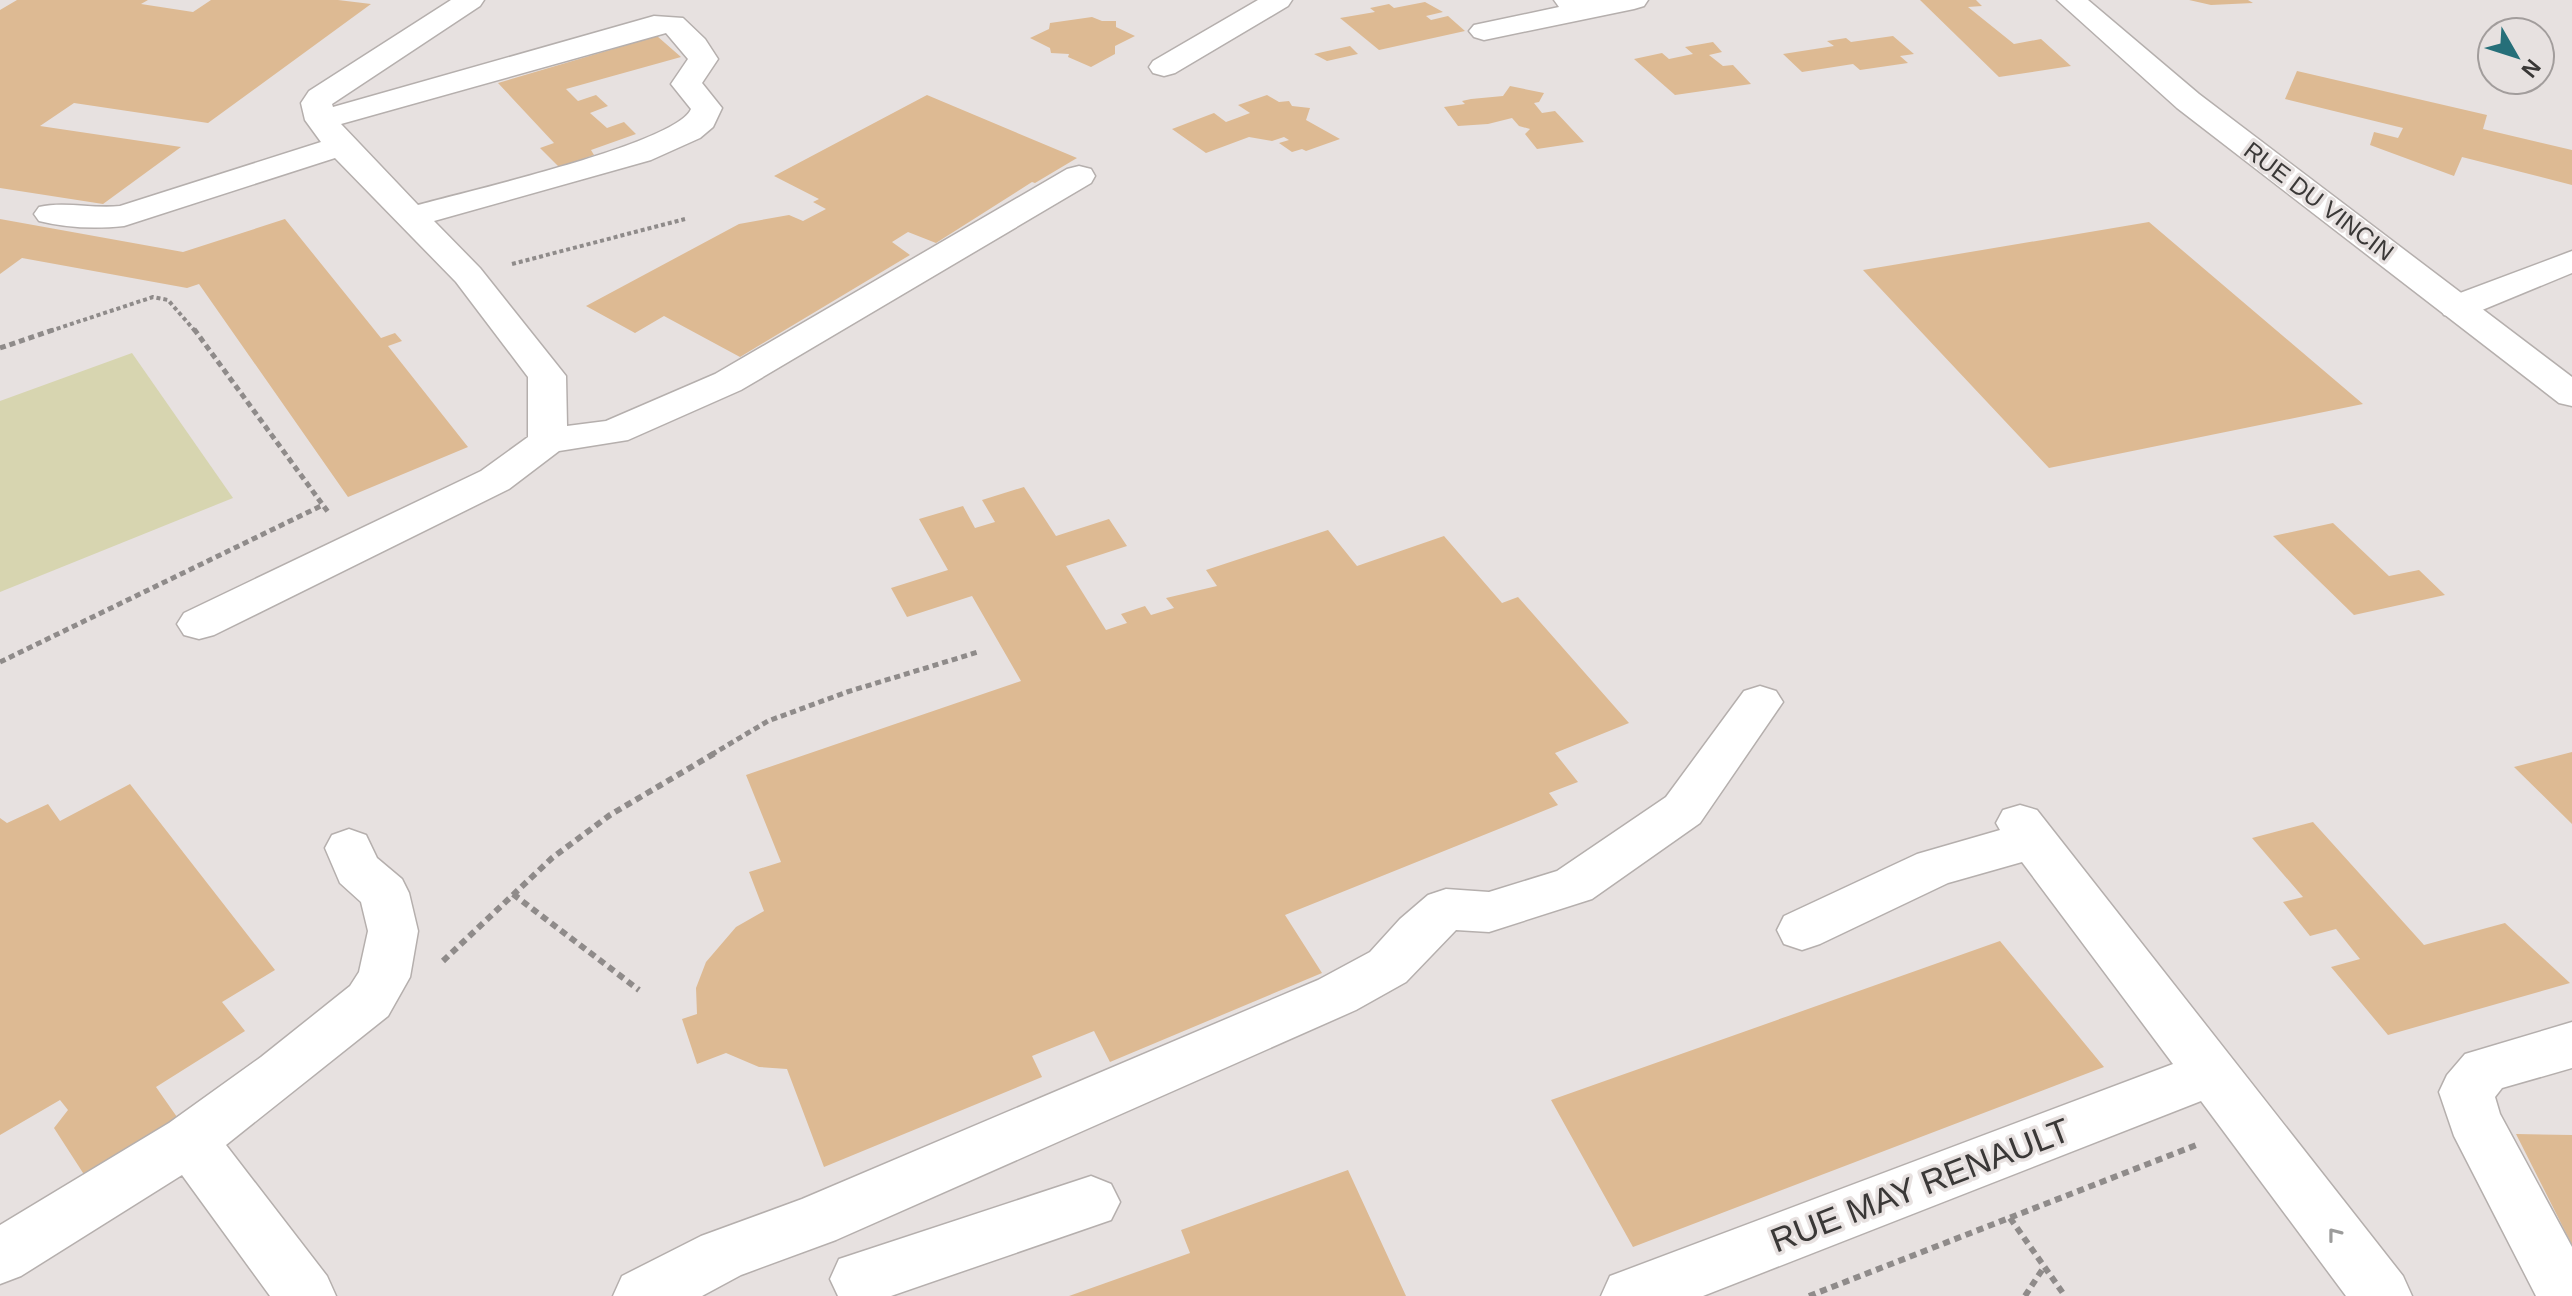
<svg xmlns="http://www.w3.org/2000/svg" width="2572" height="1296" viewBox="0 0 2572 1296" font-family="Arial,sans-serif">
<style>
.green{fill:#d7d5b0}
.building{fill:#ddba93}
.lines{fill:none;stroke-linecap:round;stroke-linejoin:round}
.minor-casing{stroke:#b5afad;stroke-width:3}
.major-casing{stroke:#b5afad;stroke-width:3}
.path-far2{stroke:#8f8b8a;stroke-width:4;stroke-dasharray:4 3;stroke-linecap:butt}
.path-far1{stroke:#8f8b8a;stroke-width:5;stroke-dasharray:6 4;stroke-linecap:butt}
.path{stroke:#8f8b8a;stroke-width:6;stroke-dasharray:7 5;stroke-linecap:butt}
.minor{fill:#fff;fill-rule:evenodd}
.major{fill:#fff;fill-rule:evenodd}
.oneway{stroke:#9c9c9b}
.labels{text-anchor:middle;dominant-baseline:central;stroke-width:7;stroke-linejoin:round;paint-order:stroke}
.far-street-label{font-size:24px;fill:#3a3837;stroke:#e7e1e0}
.near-street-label{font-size:34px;fill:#3a3837;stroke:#e7e1e0}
</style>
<rect width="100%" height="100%" fill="#e7e1e0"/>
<!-- green -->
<path class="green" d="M132 353 233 498 0 592V401Z"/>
<!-- building -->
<path class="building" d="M17 0H148L141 4 193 12 211 0H338L371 4 208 123 74 103 40 126 181 147 103 204 0 188V10Z
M1920 0H1976L1982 6 1968 7 2014 44 2041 39 2071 66 1999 77Z
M2189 0H2248L2253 3 2211 5Z
M1425 2 1443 12 1426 16 1431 20 1448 16 1465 31 1379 50 1340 18 1375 12 1370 8 1389 4 1394 8Z
M1092 17 1102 21H1116V27L1135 36 1115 46V54L1091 67 1068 57 1069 54 1051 53 1050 48 1030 38 1049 29 1050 23Z
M657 36 681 57 566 89 578 101 596 95 608 106 590 113 607 128 624 122 636 134 591 150 594 155 559 167 540 148 554 143 498 83Z
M1893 36 1914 54 1900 56 1908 63 1860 70 1853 64 1802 72 1783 54 1834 46 1827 41 1846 38 1851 42Z
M1713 42 1722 52 1709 55 1723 66 1733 65 1751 84 1675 95 1634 59 1662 53 1669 59 1693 54 1685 47Z
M1350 46 1358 54 1327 61 1314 54Z
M2297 71 2487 115 2483 129 2572 150V185L2462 157 2454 176 2370 145 2374 132 2398 138 2403 128 2285 99Z
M1510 86 1544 93 1539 102 1534 103 1542 113 1555 111 1584 142 1537 149 1525 134 1530 129 1519 126 1512 118 1488 124 1458 126 1444 107 1465 104 1462 101 1471 99 1503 96Z
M927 95 1077 158 1035 183 1032 182 936 243 908 232 892 242 910 255 740 357 664 316 635 333 586 306 739 224 789 215 803 221 826 209 813 202 819 199 774 176Z
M1267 95 1279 102 1289 101 1292 106 1310 108 1306 120 1340 139 1306 151 1302 149 1292 152 1279 143 1289 140 1284 137 1272 141 1249 137 1206 153 1172 129 1214 113 1226 122 1237 118 1250 113 1238 105Z
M0 219 183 252 285 219 381 338 395 333 402 341 388 346 468 447 348 497 199 284 187 288 22 258 0 274Z
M2149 222 2363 404 2049 468 1863 270Z
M1024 487 1056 536 1109 519 1127 546 1066 566 1106 630 1127 623 1121 614 1145 606 1151 615 1174 608 1166 598 1217 586 1206 570 1328 530 1357 566 1444 536 1502 603 1518 597 1629 723 1555 753 1578 782 1549 793 1558 805 1285 915 1322 973 1110 1062 1094 1031 1032 1056 1042 1077 824 1167 787 1069 759 1067 726 1053 697 1064 682 1019 697 1014 696 988 706 962 736 927 764 911 749 872 781 862 746 775 1021 681 972 596 907 617 891 588 948 570 919 519 963 506 975 528 995 522 982 500Z
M2333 523 2389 576 2419 570 2445 595 2354 615 2273 536Z
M2572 752V824L2514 767Z
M130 784 275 970 222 1002 245 1031 156 1087 177 1117 85 1176 54 1128 68 1110 60 1100 0 1135V818L7 823 48 804 60 821Z
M2313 822 2424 945 2505 923 2570 983 2388 1035 2331 967 2360 959 2336 929 2310 936 2283 902 2303 897 2252 838Z
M2000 941 2104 1067 1633 1247 1551 1100Z
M2516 1134 2572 1135V1245Z
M1348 1170 1406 1296H1069L1190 1253 1181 1230Z"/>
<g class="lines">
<!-- minor casing -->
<g class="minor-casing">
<path id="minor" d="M451 0H484L480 6 332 104 333 107 654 16 683 18 705 39 718 59 702 83 722 108 713 127 700 138 651 160 434 221 480 268 566 376 567 426 606 421 715 374 1067 169 1079 166 1091 169 1095 176 1091 183 741 390 628 440 559 451 509 489 214 635 199 639 184 635 177 624 184 613 481 471 528 437V377L456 282 335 158 124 226C95 229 67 228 39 221L34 214 39 207C65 201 93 209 120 206L321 142 305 120 301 103 309 91ZM666 33 688 59 671 84 691 109C676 144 463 192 418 205L341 124Z
M1258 0H1292L1288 6 1175 73 1164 76 1153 73 1149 67 1153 61Z
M1554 0H1648L1644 6 1634 9 1484 40 1474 37 1469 31 1474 25 1559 7Z
M2572 251V273L2470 315 2457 318 2444 315 2439 307 2444 299Z
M1760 686 1776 691 1783 702 1700 823 1592 899 1489 932 1456 930 1406 982 1356 1010 836 1240 741 1275 702 1296H613L622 1276 701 1236 802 1199 1318 980 1370 952 1400 919 1428 895 1446 889 1489 892 1557 871 1666 797 1744 691Z
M2020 805 2037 810 2403 1276 2412 1296H2346L2201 1101 1703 1296H1601L1610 1276 2173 1064 2022 862 1948 883 1820 944 1802 950 1784 944 1777 930 1784 916 1917 854 2000 830 1996 823 2003 810Z
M349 829 366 835 377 858 402 879 409 893 418 931 410 977 388 1016 226 1145 327 1276 336 1296H270L182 1175 21 1276 0 1284V1225L169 1123 261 1057 350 986 359 972 368 931 361 902 340 883 325 848 332 835Z
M2572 1022V1068L2502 1088 2495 1097 2500 1114 2572 1247V1296H2536L2454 1136 2439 1092 2447 1075 2465 1054Z
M1091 1176 1111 1184 1120 1202 1111 1220 891 1296H838L830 1279 839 1259Z"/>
</g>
<!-- major casing -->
<g class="major-casing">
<path id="major" d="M2057 0H2088L2199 94 2572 377V406L2559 403 2177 108Z"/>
</g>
<!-- path-far2 -->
<path class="path-far2" d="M512 264 685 219
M50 331 153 297 168 300 195 331"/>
<!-- path-far1 -->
<path class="path-far1" d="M194 329 328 512
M0 348 56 329
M0 662 323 505
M711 755 768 721 847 692 978 652"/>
<!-- path -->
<path class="path" d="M513 894 639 990
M443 961 552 858 610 815 715 753
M2010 1218 2065 1296
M1809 1296 2199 1144
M2025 1296 2044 1267"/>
<!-- minor -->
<use href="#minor" class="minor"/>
<!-- major -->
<use href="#major" class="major"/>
</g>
<!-- one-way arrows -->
<defs><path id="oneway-chevron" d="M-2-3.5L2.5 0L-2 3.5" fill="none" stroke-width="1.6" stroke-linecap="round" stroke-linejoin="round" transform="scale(2)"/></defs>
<use class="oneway" href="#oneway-chevron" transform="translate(2334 1234) rotate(-128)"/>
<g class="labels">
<!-- far-street labels -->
<g class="far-street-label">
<text transform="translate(2319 201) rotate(37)">RUE DU VINCIN</text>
</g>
<!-- near-street labels -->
<g class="near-street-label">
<text transform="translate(1920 1185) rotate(-21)">RUE MAY RENAULT</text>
</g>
</g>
<!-- north arrow -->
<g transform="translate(2516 56) rotate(129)"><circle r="38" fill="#e7e1e0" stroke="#a29d9c" stroke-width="2"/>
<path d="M0-6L14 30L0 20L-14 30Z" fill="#266f79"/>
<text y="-12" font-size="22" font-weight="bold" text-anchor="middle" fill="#3a3837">N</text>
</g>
</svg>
